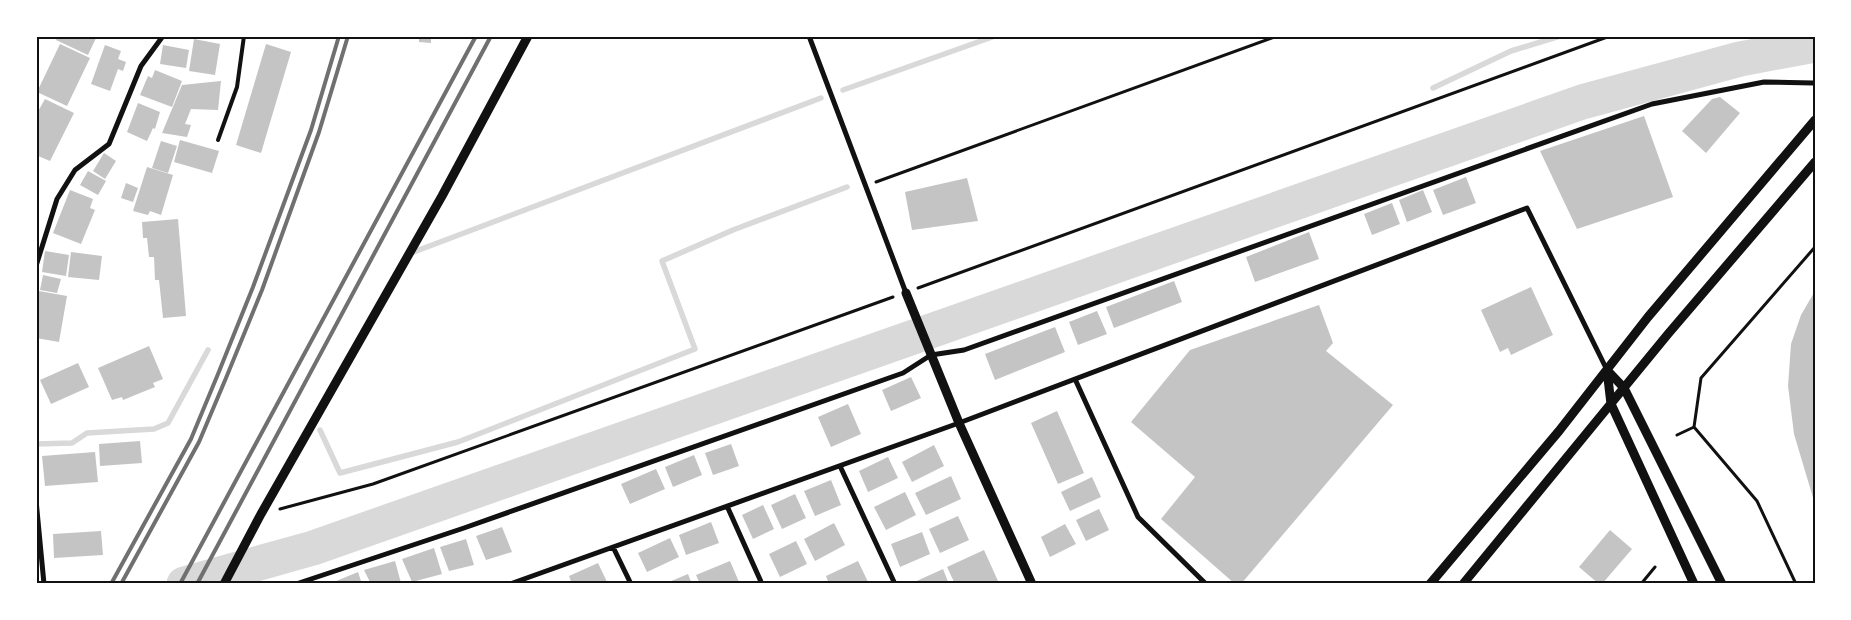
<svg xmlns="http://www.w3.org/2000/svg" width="1851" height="620" viewBox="0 0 1851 620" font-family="Signika,sans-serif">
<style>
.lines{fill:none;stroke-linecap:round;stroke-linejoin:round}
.stream{stroke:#d9d9d9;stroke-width:5.5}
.river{stroke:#d9d9d9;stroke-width:35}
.building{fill:#c4c4c4}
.path{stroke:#111;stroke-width:3}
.service{stroke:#111;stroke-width:4}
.minor{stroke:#111;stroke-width:5}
.tertiary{stroke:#111;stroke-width:9}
.rail{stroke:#707070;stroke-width:4}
.neatline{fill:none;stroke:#111;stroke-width:2}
</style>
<rect width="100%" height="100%" fill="#fff"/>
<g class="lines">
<!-- stream -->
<path class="stream" d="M1433 88 1511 51 1560 36
M843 90 995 36
M411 253 821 98
M320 430 340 473 458 442 695 349 662 261 733 230 847 187
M37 444 72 443 87 433 154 429 168 423 208 350"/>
<!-- river -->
<path class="river" d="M184 584 313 548 1582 102 1740 59 1815 45"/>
</g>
<!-- building -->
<path class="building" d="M58 36H97L88 55 56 40Z
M419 36H431V43L419 42Z
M194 39 220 44 215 75 189 71Z
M60 44 90 58 67 106 37 92Z
M266 44 291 52 261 153 236 145Z
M105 45 121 51 118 59 126 62 123 71 118 69 110 91 91 84Z
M163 45 189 50 186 68 160 64Z
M155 70 182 81 172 107 140 95 148 76 152 78Z
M221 81 218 110 191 109 185 124 191 125 187 137 162 133 182 85Z
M1720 97 1740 113 1706 153 1682 131 1712 99Z
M45 99 74 113 50 161 36 155V115Z
M138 103 160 112 155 129 153 128 147 141 127 132Z
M1644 116 1673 197 1577 229 1540 151Z
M180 140 219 151 212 173 174 162Z
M161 141 177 146 168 173 152 168Z
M104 153 116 161 105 179 93 171Z
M147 167 173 175 161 215 150 211 148 215 133 211Z
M88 171 106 181 98 195 80 185Z
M1466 177 1476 203 1443 215 1433 190Z
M967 178 978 221 912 230 905 192Z
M126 183 138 188 133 202 121 198Z
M70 190 93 199 90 208 95 210 81 244 53 233Z
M1423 190 1432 212 1407 222 1399 200Z
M1392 203 1400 224 1372 235 1364 214Z
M178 219 186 316 163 318 159 280H155L154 257H149L147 238H143L142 222Z
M1309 232 1319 259 1255 282 1246 257Z
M45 251 69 255 66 276 42 272Z
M71 252 102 256 99 280 68 277Z
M43 275 61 279 57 293 40 290Z
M1174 281 1182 302 1114 328 1106 307Z
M1531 287 1553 335 1511 355 1508 348 1500 352 1481 310Z
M39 291 67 296 59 342 36 338V307Z
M1815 291V501H1814L1794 434 1788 386 1791 344 1801 315Z
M1319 305 1333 343 1326 351 1393 405 1241 584H1235L1161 519 1195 477 1131 422 1190 350Z
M1097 311 1107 334 1078 345 1069 322Z
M1055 327 1065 352 995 380 985 354Z
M149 346 163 379 153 383 155 387 123 400 122 397 112 400 98 368Z
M78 363 89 387 51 404 40 380Z
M911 377 921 398 891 411 882 390Z
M848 404 861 434 831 447 818 417Z
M1057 411 1084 473 1058 484 1031 423Z
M140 441 142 463 100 466 99 444Z
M731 444 739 466 713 475 705 453Z
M934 445 944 466 912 482 902 462Z
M95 452 98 482 45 486 42 456Z
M694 455 702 475 673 487 665 467Z
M888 457 898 478 868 492 859 471Z
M656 469 665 489 630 504 621 484Z
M951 476 961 499 926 515 915 493Z
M1092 477 1101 497 1070 511 1061 492Z
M831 480 841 505 815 516 804 491Z
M905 492 916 515 886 530 874 507Z
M795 494 806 518 782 529 771 505Z
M763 505 774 529 753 539 742 515Z
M1099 509 1109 530 1086 541 1076 520Z
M958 516 969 540 940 553 929 529Z
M711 522 719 543 686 555 679 535Z
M834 523 845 545 815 561 804 539Z
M1065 524 1076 544 1050 557 1041 537Z
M502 527 512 552 486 560 476 536Z
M1610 530 1632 549 1602 584H1599L1579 567Z
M101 531 103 555 54 558 53 534Z
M922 532 930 554 900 567 891 544Z
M670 538 679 557 647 572 638 553Z
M466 539 474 565 449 571 440 547Z
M796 541 807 564 780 577 769 554Z
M434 548 442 574 412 582 402 559Z
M984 550 998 581 991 584H955L947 567Z
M395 561 401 583 371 584 364 570Z
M730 561 739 582 700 584 696 575Z
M858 561 869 584H829L826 576Z
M598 563 608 584H572L569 576Z
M943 569 949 584H910Z
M358 572 362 584H329Z
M688 574 692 584H664Z"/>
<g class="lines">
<!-- path -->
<path class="path" d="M1354 36H1357
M876 182 1277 36
M918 288 1610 36
M1694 427 1701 378 1815 247
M1677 435 1694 427 1757 501 1796 584
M280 509 373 484 893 297
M1641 584 1655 567"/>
<!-- service -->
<path class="service" d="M218 140 237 87 244 36"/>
<!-- minor -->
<path class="minor" d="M809 36 906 293
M36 266 57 199 75 170 109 144 141 66 163 36
M1075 379 1138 517 1206 584
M840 466 895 584
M36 500 44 584
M727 506 762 584
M613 547 631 584
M296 584 464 528 903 373 931 355 964 350 1652 104 1764 82 1813 83
M510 584 959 423 1527 208 1607 370"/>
<!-- tertiary -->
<path class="tertiary" d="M906 293 959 423 1032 584
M1607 370 1624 388 1722 584
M1607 370 1611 404 1694 584
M224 584 261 514 442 196 528 36
M1430 584 1559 431 1648 317 1815 120
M1463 584 1668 334 1815 162"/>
<!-- rail -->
<path class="rail" d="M111 584 191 439 218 374 253 287 311 130 339 36
M121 584 199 442 226 378 262 290 319 132 348 36
M180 584 476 36
M197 584 491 36"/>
</g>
<!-- border -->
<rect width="1851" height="620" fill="none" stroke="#ffffff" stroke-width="75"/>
<rect x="38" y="38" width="1776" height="544" class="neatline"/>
</svg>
